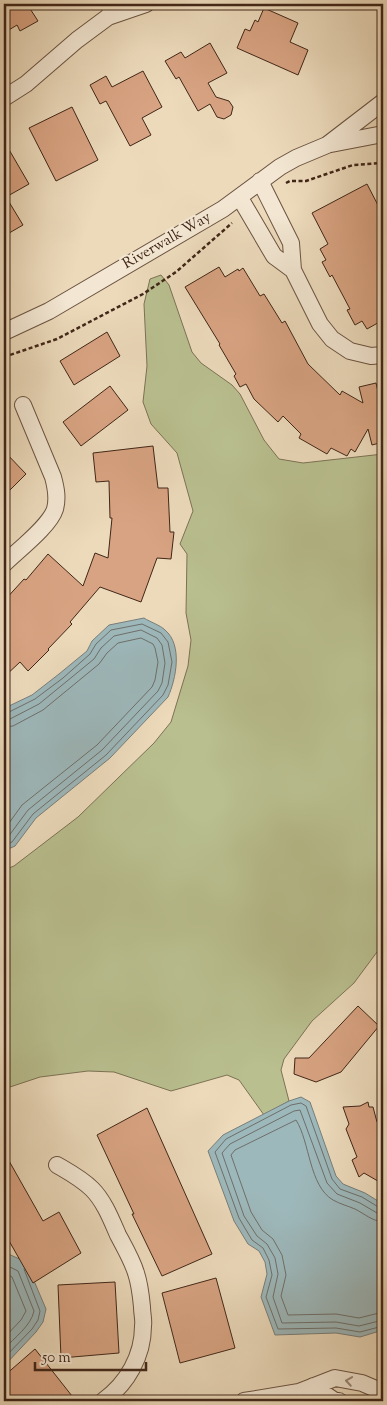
<svg xmlns="http://www.w3.org/2000/svg" width="387" height="1405" viewBox="0 0 387 1405" font-family="'Sorts Mill Goudy',serif">
<style>
.green{fill:#b9bf8f;stroke:#7c7254}
.water{fill:#9db8bb;stroke:#787e7a}
.lines{fill:none;stroke-linecap:round;stroke-linejoin:round}
.shore{stroke:#6e6f6a;stroke-width:1}
.building{fill:#d8a382;stroke:#402618}
.street-casing{stroke:#6b5341;stroke-width:18}
.path{stroke:#402618;stroke-width:2.5;stroke-dasharray:4 2.5;stroke-linecap:butt}
.street{stroke:#f3e7d3;stroke-width:16}
.oneway{stroke:#9a8676}
.labels{text-anchor:middle;dominant-baseline:central;stroke-width:4;stroke-linejoin:round;paint-order:stroke}
.street-label{font-size:15px;fill:#402618;stroke:#f3e7d3}
</style>
<rect width="100%" height="100%" fill="#ecdabb"/>
<filter id="stains"><feTurbulence type="fractalNoise" baseFrequency=".004" numOctaves="4"/><feColorMatrix values="0 0 0 0 .2 0 0 0 0 .09 0 0 0 0 .02 0 0 0 .5 -.17"/></filter>
<radialGradient id="worn" r=".72"><stop offset=".6" stop-color="#630" stop-opacity="0"/><stop offset="1" stop-color="#630" stop-opacity=".3"/></radialGradient>
<!-- green -->
<path class="green" d="M161 275 169 285 192 352 201 363 232 385 240 394 264 440 279 459 303 463 383 454V949L377 952 354 983 312 1021 284 1059 281 1070 289 1101 264 1115 239 1080 227 1075 171 1091 114 1072 88 1071 40 1077 4 1089V870L14 866 78 817 154 743 171 722 188 666 191 640 186 613 187 554 180 544 193 511 177 453 151 424 143 402 147 366 144 304 150 279Z"/>
<!-- water -->
<path class="water" d="M144 618C150 622 160 625 165 630 183 645 176 679 168 697L110 758 36 818 15 846 4 851V710L9 706 32 695 59 674 87 651 92 641 109 625Z
M301 1097 310 1102 336 1176 343 1184 365 1193 383 1204V1330L360 1337 336 1333 275 1335 261 1297 267 1274 265 1262 259 1251 248 1244 234 1221 208 1151 223 1135 289 1101Z
M4 1252 26 1262 46 1309 43 1322 36 1332 4 1366Z"/>
<g class="lines">
<!-- shore -->
<path class="shore" d="M4 714 7 713 35 699 63 678 90 654 96 644 111 630 142 624 161 633 168 642 172 662 168 685 163 695 106 755 33 814 12 842 4 846
M4 720 10 719 39 704 94 659 101 648 114 636 141 630 157 638 162 645 165 663 162 683 158 691 102 750 28 810 8 837 4 839
M4 727 13 726 43 710 99 664 107 653 118 643 141 638 153 644 155 648 158 662 155 680 152 687 97 745 22 805 4 830
M383 1208H380L362 1197 340 1189 332 1179 306 1106 301 1103 291 1105 226 1139 215 1152 239 1218 252 1240 263 1248 269 1260 272 1275 266 1297 278 1329 336 1328 360 1332 383 1326
M383 1214 377 1213 360 1203 337 1194 327 1183 300 1110 294 1111 230 1144 222 1153 244 1216 257 1236 267 1244 275 1258 278 1274 273 1297 282 1323 336 1322 359 1326 383 1320
M383 1222C372 1221 365 1214 355 1209 348 1206 340 1204 333 1200 309 1186 310 1142 296 1120L235 1150 231 1155 251 1212 262 1230 273 1239 282 1255 286 1275 281 1296 288 1315 336 1314 359 1318 383 1312
M4 1264 18 1271 34 1311C31 1326 14 1338 4 1349
M4 1272 12 1277 26 1311 21 1320 4 1338
M4 1358 32 1329 38 1320 40 1311 24 1269"/>
</g>
<!-- building -->
<path class="building" d="M4 4H27L38 21 20 31 17 25 4 33Z
M264 8 298 23 290 42 308 50 298 75 237 48 245 29 250 31 255 20 258 22Z
M210 43 227 73 208 83 216 97 229 101 233 107 231 115 224 119 217 117 210 104 198 111 179 77 176 79 165 61 181 52 185 58Z
M143 71 162 107 142 118 151 135 130 146 106 101 100 104 90 85 106 76 112 87Z
M72 107 98 160 56 181 29 128Z
M4 141 29 184 6 197 23 225 4 236Z
M367 184 381 211 378 213 383 222V320L367 329 362 321 355 325 347 310 350 309 332 275 330 277 322 262 326 260 320 249 328 244 312 213Z
M219 267 225 277 238 269 239 271 243 268 260 296 264 294 282 323 285 321 308 364 340 395 342 391 363 403 359 387 376 383 380 400 383 399V442L372 445 368 429 355 452 351 449 347 456 331 448 327 454 299 438 301 434 283 416 278 422 254 399 246 384 240 387 234 376 236 374 219 345 220 344 185 287Z
M107 332 120 356 74 385 60 361Z
M110 386 128 410 81 446 63 422Z
M153 446 158 488H168L170 532H174L171 559 157 558 141 602 100 587 70 622 72 624 48 649 49 650 28 671 20 662 4 677V601L24 579 26 580 48 554 83 586 95 553 108 558 112 518H110L109 481 96 482 93 453Z
M4 451 26 474 4 496Z
M358 1006 379 1026 341 1072 316 1082 294 1074 295 1058H309Z
M368 1102 369 1107H373L377 1122 383 1126V1184L364 1173 359 1177 352 1160 357 1157 346 1129 349 1124 343 1107 360 1106Z
M147 1108 212 1254 162 1276 132 1214H134L97 1135Z
M4 1152 43 1221 59 1212 81 1253 33 1283 4 1232Z
M216 1278 235 1348 180 1363 162 1293Z
M115 1282 119 1353 61 1358 58 1285Z
M35 1349 72 1396 66 1401H4V1376Z"/>
<g class="lines">
<!-- street casing -->
<g class="street-casing">
<path id="street" d="M108 17 146 4
M4 98 26 84 77 40 108 17 116 4
M331 144 383 134
M260 181 291 243 293 270 320 324 332 339 350 351 371 356 383 355
M240 198 274 256 293 270
M4 332 49 311 223 209 280 167 296 158 327 145 383 102
M4 564C17 551 50 526 55 509 58 498 56 488 53 477L23 405
M57 1165C69 1172 82 1179 92 1189 104 1201 111 1219 118 1235 125 1248 132 1260 136 1273 140 1285 141 1296 142 1307 142 1314 144 1320 143 1326 143 1356 127 1384 103 1401
M313 1386 335 1401H339
M244 1401 299 1392 335 1378 362 1383 383 1392"/>
</g>
<!-- path -->
<path class="path" d="M286 183 290 181H306L353 165 383 163
M4 357 57 339 143 294 176 272 232 223"/>
<!-- street -->
<use href="#street" class="street"/>
</g>
<!-- one-way arrows -->
<defs><path id="oneway-chevron" d="M-2-3.5L2.5 0L-2 3.5" fill="none" stroke-width="1.6" stroke-linecap="round" stroke-linejoin="round" transform="scale(1.25)"/></defs>
<use class="oneway" href="#oneway-chevron" transform="translate(349 1381) rotate(-171)"/>
<g class="labels">
<!-- street labels -->
<g class="street-label">
<text transform="translate(167 241) rotate(-30)">Riverwalk Way</text>
</g>
</g>
<!-- margin -->
<rect width="387" height="1405" fill="none" stroke="#ecdabb" stroke-width="20"/>
<rect x="5" y="5" width="377" height="1395" fill="none" stroke="#402618" stroke-width="2.5"/>
<rect x="10" y="10" width="367" height="1385" fill="none" stroke="#402618"/>
<!-- scale -->
<path d="M35 1362v8h111v-8" fill="none" stroke="#402618" stroke-width="2.5"/>
<text x="42" y="1362" font-size="15" fill="#402618" stroke="#f3e7d3" stroke-width="4" paint-order="stroke">50 m</text>
<rect width="100%" height="100%" filter="url(#stains)"/>
<rect width="100%" height="100%" fill="url(#worn)"/>
</svg>
